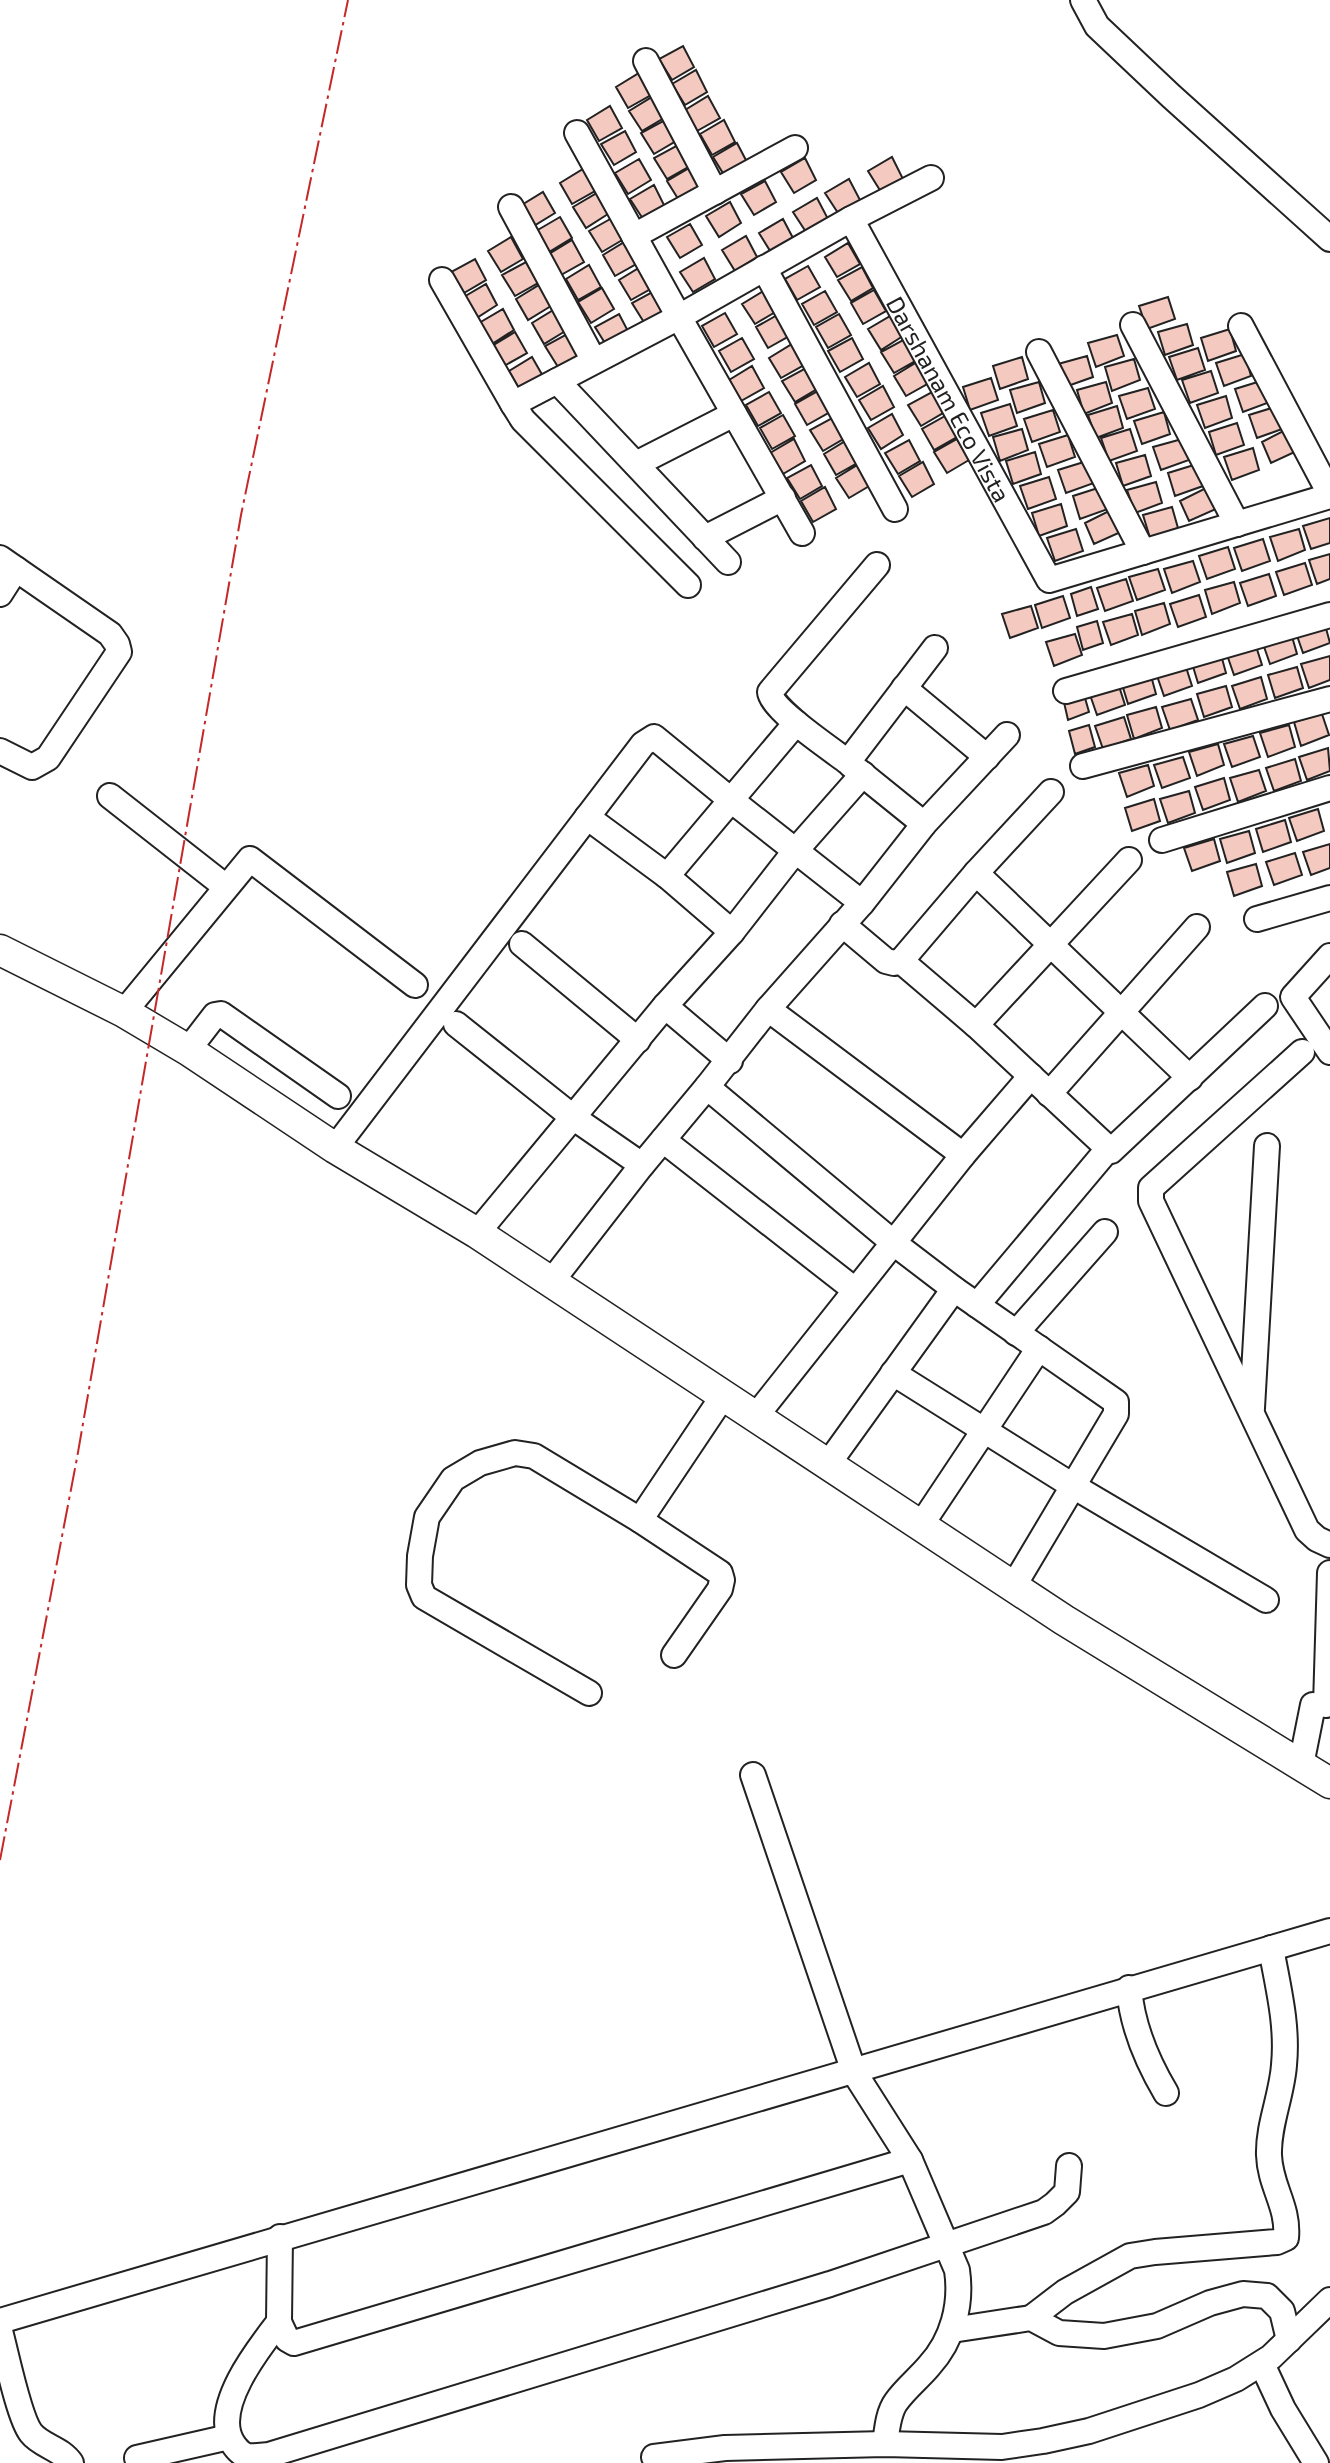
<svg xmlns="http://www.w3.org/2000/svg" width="1330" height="2463" viewBox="0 0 1330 2463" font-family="'Exo 2',sans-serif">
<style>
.building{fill:#f3c9c0;stroke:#222;stroke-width:2}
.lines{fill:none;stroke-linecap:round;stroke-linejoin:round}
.minor-casing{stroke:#222;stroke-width:28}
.major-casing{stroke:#222;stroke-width:33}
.minor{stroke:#fff;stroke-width:24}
.major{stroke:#fff;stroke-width:30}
.power{stroke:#c62828;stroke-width:2;stroke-dasharray:24 5 3.5 5;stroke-linecap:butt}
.labels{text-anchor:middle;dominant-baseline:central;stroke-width:5;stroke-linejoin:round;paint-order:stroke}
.street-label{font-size:24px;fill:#222;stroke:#fff}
</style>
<rect width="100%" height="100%" fill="#fff"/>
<!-- building -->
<path class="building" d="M683 46 694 67 672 80 659 59Z
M696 70 707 92 685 105 672 84Z
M639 73 651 95 628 108 616 87Z
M708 96 720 118 697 131 685 110Z
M652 97 664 118 642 131 629 111Z
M610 106 622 128 599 141 587 120Z
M665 120 676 141 654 154 641 133Z
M724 120 735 142 712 155 700 134Z
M625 131 636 152 614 165 601 144Z
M737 143 748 164 726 178 713 157Z
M678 145 690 166 667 179 654 158Z
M892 157 903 179 881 192 868 171Z
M805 158 816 180 794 193 781 172Z
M639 159 651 180 628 194 615 173Z
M691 167 702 189 680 202 667 181Z
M583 169 595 191 572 204 560 183Z
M849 179 860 200 838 213 825 193Z
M765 181 776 202 754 215 741 194Z
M654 185 665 207 643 219 630 199Z
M543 192 555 213 532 227 520 206Z
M597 193 608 214 586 228 573 207Z
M817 198 828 219 806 232 793 212Z
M730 202 741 223 719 237 706 216Z
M560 217 572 238 549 252 536 231Z
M612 218 624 239 602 252 589 231Z
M783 219 794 240 772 254 759 233Z
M690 224 702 245 680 258 667 237Z
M746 236 757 257 735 271 722 250Z
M511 237 523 259 501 272 488 251Z
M572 240 584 262 561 275 549 254Z
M626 241 638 263 615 276 603 255Z
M848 243 860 264 837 277 825 257Z
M704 258 715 279 693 292 680 272Z
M475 259 486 280 464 293 451 272Z
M526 262 538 283 515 296 502 275Z
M589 265 601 287 578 300 566 279Z
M642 266 654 287 631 300 619 280Z
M808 266 820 287 797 300 785 279Z
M862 267 873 288 851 301 838 280Z
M486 284 497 305 475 319 462 298Z
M539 285 551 306 528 320 516 299Z
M602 288 614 309 591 323 578 302Z
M656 290 667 311 645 324 632 303Z
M765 290 777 311 755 324 742 304Z
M874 290 886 311 863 324 851 303Z
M825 291 837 312 814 325 802 304Z
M1168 297 1175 319 1147 329 1139 306Z
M503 309 514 330 492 344 479 323Z
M555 309 567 330 544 344 532 323Z
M725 313 737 334 714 347 702 326Z
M619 314 630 335 608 348 595 327Z
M779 314 791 335 768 348 756 327Z
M839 314 851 335 828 348 816 327Z
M892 315 903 336 881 350 868 329Z
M1187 324 1193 345 1165 355 1158 332Z
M1230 329 1236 351 1208 361 1201 338Z
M515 332 527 353 504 366 492 346Z
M569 333 580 354 558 367 545 346Z
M1117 335 1124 356 1096 367 1088 343Z
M742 338 754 359 731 372 719 351Z
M852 338 863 359 840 372 828 351Z
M905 339 917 360 894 373 881 352Z
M792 344 804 365 781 378 769 358Z
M1198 348 1205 370 1177 380 1169 357Z
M1245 354 1251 376 1224 386 1216 363Z
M1087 356 1093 377 1065 387 1058 364Z
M532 357 544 378 521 392 509 371Z
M1022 357 1028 379 1000 389 993 366Z
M1134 359 1140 380 1112 391 1105 367Z
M917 362 929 383 906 396 894 376Z
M869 363 880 384 857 397 845 377Z
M752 366 764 388 741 401 729 380Z
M806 368 817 389 795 402 782 381Z
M1211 371 1218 393 1190 403 1182 380Z
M991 378 998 400 970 410 963 387Z
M1264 380 1270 402 1243 412 1235 389Z
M1039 382 1045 403 1017 413 1010 390Z
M1106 382 1112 403 1084 414 1077 390Z
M883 386 894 407 871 420 859 400Z
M1148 388 1155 409 1127 419 1119 396Z
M818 391 830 412 807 425 795 404Z
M769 392 781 413 758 426 746 405Z
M932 392 943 413 921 426 908 405Z
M1226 396 1232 418 1205 428 1197 405Z
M1010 404 1017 426 989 436 981 413Z
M1117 406 1123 428 1096 438 1088 415Z
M1278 406 1285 428 1257 438 1249 415Z
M1053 410 1060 432 1032 442 1024 419Z
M1164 412 1170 434 1142 444 1134 421Z
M892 414 903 435 881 449 868 428Z
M783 415 795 436 772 449 760 428Z
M945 416 957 437 934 450 922 429Z
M834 417 845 438 823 451 810 430Z
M1237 423 1244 445 1216 455 1209 432Z
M1289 428 1299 450 1271 463 1262 442Z
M1022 429 1028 450 1000 461 993 437Z
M1130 429 1137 451 1109 461 1101 438Z
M1068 435 1075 457 1047 467 1039 444Z
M794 439 805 461 783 474 770 453Z
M957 439 969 460 947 473 934 452Z
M1182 439 1189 460 1161 470 1153 447Z
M847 440 859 462 836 475 824 454Z
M909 440 920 461 898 474 885 453Z
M1253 448 1259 470 1232 480 1224 457Z
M1035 452 1041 474 1013 484 1006 461Z
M1145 455 1151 476 1123 486 1116 463Z
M1087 461 1094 483 1066 493 1058 470Z
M923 462 934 484 912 497 899 476Z
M859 464 871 485 849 498 836 478Z
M1197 464 1203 486 1175 496 1168 473Z
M811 465 822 486 800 499 787 478Z
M1049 477 1056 499 1028 509 1020 486Z
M1156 482 1162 503 1135 513 1127 490Z
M825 487 836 509 813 522 801 501Z
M1101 487 1108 509 1080 519 1073 496Z
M1208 487 1218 508 1189 521 1180 501Z
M1061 504 1067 526 1039 536 1032 513Z
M1172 507 1178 528 1150 538 1143 515Z
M1113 509 1123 531 1094 544 1085 523Z
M1330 518V543L1311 549 1303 526Z
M1076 529 1083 551 1055 561 1047 538Z
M1299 529 1305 550 1278 561 1270 537Z
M1263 539 1270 561 1242 571 1234 548Z
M1228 547 1235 569 1207 579 1199 556Z
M1330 554V579L1317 584 1309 560Z
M1193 561 1200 582 1172 593 1164 569Z
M1305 563 1312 585 1284 595 1276 572Z
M1158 569 1165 590 1137 600 1129 577Z
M1269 574 1276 596 1248 606 1240 583Z
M1126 579 1133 601 1105 611 1097 588Z
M1234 582 1240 603 1212 614 1205 590Z
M1091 587 1098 609 1077 616 1071 594Z
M1199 595 1206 617 1178 627 1170 604Z
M1063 596 1070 618 1042 628 1035 605Z
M1164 603 1170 624 1142 635 1135 611Z
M1031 606 1038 628 1010 638 1002 614Z
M1132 614 1138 635 1111 645 1103 622Z
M1097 621 1103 643 1083 650 1077 627Z
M1324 621 1330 643 1303 653 1295 630Z
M1291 633 1297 654 1270 664 1262 641Z
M1075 634 1082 655 1054 666 1046 642Z
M1255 643 1262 665 1234 675 1226 652Z
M1220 651 1226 673 1198 683 1191 660Z
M1330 656V680L1309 688 1301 664Z
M1185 664 1192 686 1164 696 1156 673Z
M1297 667 1303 688 1275 698 1268 675Z
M1150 672 1156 694 1128 704 1121 681Z
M1261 677 1267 699 1240 709 1232 686Z
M1118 683 1125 705 1097 715 1089 692Z
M1226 686 1232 707 1204 717 1197 694Z
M1083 691 1089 712 1068 720 1063 698Z
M1191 699 1198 720 1170 730 1162 707Z
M1156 707 1162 728 1134 739 1127 715Z
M1322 714 1329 735 1301 746 1294 722Z
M1124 717 1131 739 1103 749 1095 726Z
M1089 725 1095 747 1075 754 1069 731Z
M1289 725 1295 747 1268 757 1260 733Z
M1253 736 1260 757 1232 767 1224 744Z
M1218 744 1224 765 1197 776 1189 752Z
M1328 748 1330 771 1307 780 1299 757Z
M1183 757 1190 778 1162 788 1154 765Z
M1295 759 1301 781 1274 791 1266 768Z
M1148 765 1154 786 1127 797 1119 773Z
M1259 770 1266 791 1238 802 1230 778Z
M1224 778 1230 800 1203 810 1195 787Z
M1189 791 1195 813 1168 823 1160 799Z
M1154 799 1160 821 1132 831 1125 808Z
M1318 809 1324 831 1297 841 1289 818Z
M1285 820 1291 842 1263 852 1256 829Z
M1249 831 1255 853 1227 863 1220 839Z
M1214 839 1220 861 1192 871 1184 848Z
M1330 844V868L1311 875 1303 852Z
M1295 853 1302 875 1274 885 1266 862Z
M1256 864 1262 886 1234 896 1227 872Z"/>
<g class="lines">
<!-- minor casing -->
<g class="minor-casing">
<g id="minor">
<path d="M1083 0 1097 26 1171 96 1330 239"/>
<path d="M646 61 715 192"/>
<path d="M577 133 679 317 802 533"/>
<path d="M511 207 594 361"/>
<path d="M851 219 931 178"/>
<path d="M634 236 795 148"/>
<path d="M764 268 895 509"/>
<path id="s1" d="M442 280 513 404 679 317 851 219 1049 580 1330 496"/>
<path d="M1133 325 1237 524"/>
<path d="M1241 326 1330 494"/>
<path d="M1039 352 1143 552"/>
<path d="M557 381 728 562"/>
<path d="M513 404 523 420 688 585"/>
<path d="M636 464 734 414"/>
<path d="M705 538 783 498"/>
<path d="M0 558 110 634 117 644 119 652 48 758 32 767 0 751"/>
<path d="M877 565 770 692C771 709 832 750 848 762L935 648"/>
<path d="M0 594 16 569"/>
<path d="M904 688 987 757"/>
<path d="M1066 691 1330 615"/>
<path d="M796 723 731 800 862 903 924 824 1007 735"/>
<path d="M851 765 924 824"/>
<path d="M1083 766 1330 699"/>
<path d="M110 796 226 887"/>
<path d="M587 817 667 876 732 932 665 1006"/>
<path d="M1162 840 1330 788"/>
<path d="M1129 860 976 1025 1111 1151 1265 1006"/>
<path d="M976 873 1190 1078"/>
<path d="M1257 919 1330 898"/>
<path d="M842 924 886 961 894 963 901 961"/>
<path d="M732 932 796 850 863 774"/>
<path d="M522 944 638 1040"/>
<path d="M1330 956 1293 997 1330 1052"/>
<path d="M768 1009 862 903"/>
<path d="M124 1012 250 859 415 985"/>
<path d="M456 1024 574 1118 642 1165"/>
<path d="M976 1025 901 961 976 873 1051 792"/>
<path d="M188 1050 215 1015 221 1014 338 1096"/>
<path d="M1302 1052 1151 1188V1201L1307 1530 1317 1539 1330 1545"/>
<path d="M707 1087 768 1009 963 1155"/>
<path d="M1049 1094 1197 927"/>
<path d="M663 1140 855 1290"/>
<path d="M335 1148 643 744 654 737 731 800 667 876"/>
<path d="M477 1233 665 1006 730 1061"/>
<path d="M551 1282 642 1165 707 1087 895 1244 954 1289 1116 1402V1414L1013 1587"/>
<path d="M977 1305 1108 1149"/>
<path d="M1016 1333 1105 1232"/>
<path d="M893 1373 1073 1486 1266 1600"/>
<path d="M1252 1408 1267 1146"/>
<path d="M756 1416 963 1155 1031 1076"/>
<path d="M828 1464 954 1289"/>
<path d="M640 1520 723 1396"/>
<path d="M921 1525 1039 1348"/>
<path d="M589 1693 424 1597 419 1585 420 1556 427 1517 453 1479 480 1463 515 1453 534 1456 640 1520 720 1573 722 1580 720 1589 674 1655"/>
<path d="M1326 1705 1330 1573"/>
<path d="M1301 1765 1313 1705"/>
<path d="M753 1775 854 2072 910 2160 957 2270C962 2304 953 2340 929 2366 919 2378 905 2389 896 2402 888 2413 887 2430 885 2444"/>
<path d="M1129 1988C1132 2026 1147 2061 1166 2093"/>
<path d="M280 2237 279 2322 287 2339 294 2343 910 2160"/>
<path d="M1031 2318 1065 2292 1130 2256 1155 2252 1277 2242 1286 2238C1289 2206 1270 2187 1269 2155 1268 2125 1282 2095 1284 2065 1288 2025 1278 1987 1271 1948"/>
<path d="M0 2321 1330 1931"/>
<path d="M279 2322C258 2349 212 2407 232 2442 235 2447 241 2454 247 2456 254 2457 263 2455 269 2455L830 2284 1044 2212 1055 2204 1067 2192 1069 2166"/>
<path d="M952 2330 1031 2318 1059 2333 1104 2336 1157 2326 1210 2303 1243 2294 1267 2296 1282 2311 1289 2340"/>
<path d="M0 2331C6 2353 19 2418 31 2433 41 2446 61 2448 71 2463"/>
<path d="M1262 2364 1283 2409 1316 2463"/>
<path d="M654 2457 725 2448 885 2444 1002 2447 1043 2441 1089 2431 1199 2395 1236 2379 1271 2357 1330 2300"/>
<path d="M137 2458 229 2437"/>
</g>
</g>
<!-- major casing -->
<g class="major-casing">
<path id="major" d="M0 950 124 1012 188 1050 335 1148 477 1233 1064 1620 1330 1783"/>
</g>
<!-- minor -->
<use href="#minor" class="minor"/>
<!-- major -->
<use href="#major" class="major"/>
<!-- power -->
<path class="power" d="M0 1860 77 1458 241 515 348 0"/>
</g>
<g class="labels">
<!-- street labels -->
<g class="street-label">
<text stroke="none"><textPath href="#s1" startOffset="733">Darshanam Eco Vista</textPath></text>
</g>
</g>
</svg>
